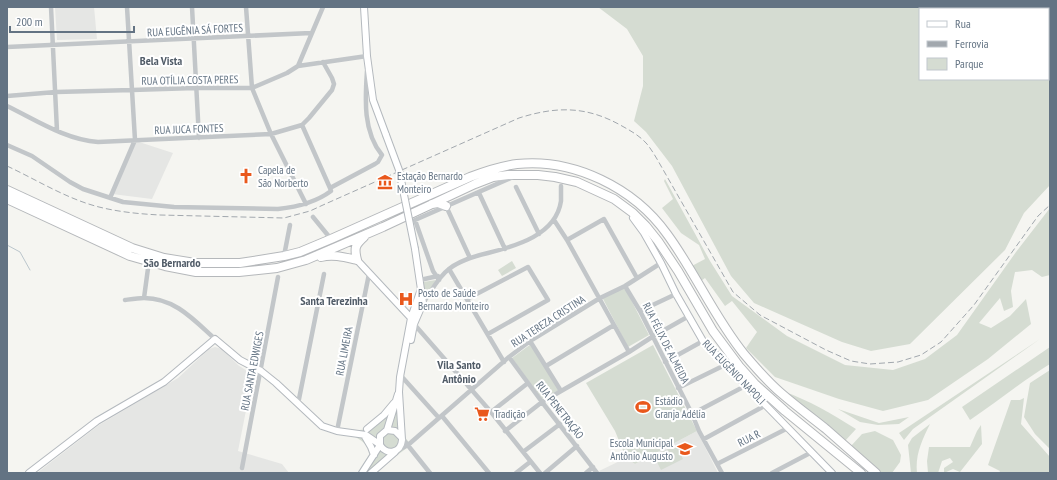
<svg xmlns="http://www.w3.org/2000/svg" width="1057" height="480" viewBox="0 0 1057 480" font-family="'PT Sans Narrow',sans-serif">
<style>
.built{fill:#e5e6e4}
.green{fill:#d5dcd2;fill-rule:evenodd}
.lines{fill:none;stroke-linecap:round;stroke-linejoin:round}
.stream{stroke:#bbc6cc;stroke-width:1}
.secondary-casing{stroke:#b4b9be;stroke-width:8}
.highway-casing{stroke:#b5b8bb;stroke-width:10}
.street{stroke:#c2c6c9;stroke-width:4.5}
.secondary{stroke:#fff;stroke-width:6}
.highway{stroke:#fff;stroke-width:8}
.rail{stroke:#a2a8ae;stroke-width:1;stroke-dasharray:6 3;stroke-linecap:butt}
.secondary-bridge-casing{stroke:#b4b9be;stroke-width:8;stroke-linecap:butt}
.secondary-bridge{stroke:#fff;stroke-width:6}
.labels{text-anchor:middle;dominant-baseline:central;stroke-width:4;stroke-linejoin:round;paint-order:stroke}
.street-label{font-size:11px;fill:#637383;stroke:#fff}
.poi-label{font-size:11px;fill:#637383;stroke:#fff;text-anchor:start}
.neighbourhood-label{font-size:12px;font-weight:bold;fill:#515c68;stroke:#fff}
</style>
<rect width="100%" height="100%" fill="#f5f5f1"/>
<!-- built -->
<path class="built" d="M55 7H94L97 39 57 40Z
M136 141 173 153 152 199 112 194Z
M215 347 222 349 238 365 253 375 238 451 282 464 289 473H37L99 425 178 378 209 349Z
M697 431 718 473H601L599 471 626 458 635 464Z"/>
<!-- green -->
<path class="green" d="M598 7H1050V185L1024 213 1005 250 910 344 871 351 842 342 754 303 731 276 672 166 646 132 634 121 643 86V56L627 29ZM920 9H1048V79H920Z
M665 179 710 261 732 296 787 336 845 365 893 370 925 359 957 335 1016 252 1050 208V275L1042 277 1032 270 1015 272 1011 291 1013 307 1004 311 1000 298 979 323 991 328 1010 316 1026 299 1031 324 988 359 928 400 883 411 839 399 775 377 746 348 757 332 732 301 725 306 705 278 701 281 690 267 705 259 699 245 681 233 662 208 673 199 664 181Z
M512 261 516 268 502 276 498 270Z
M436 280 424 299 423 282Z
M620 287 626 290 649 335 628 347 602 297Z
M1040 339 913 429 904 440 899 433Z
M531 344 559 390 542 399 512 358Z
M653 345 697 431 635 464 626 458 615 431 586 383Z
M1050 347V364C1022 381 997 402 970 420L962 407Z
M1050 370V449L1035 434 1024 417 1030 383Z
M782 391C809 400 832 414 856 429L845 441Z
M400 393 404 436 411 445 373 473H361L371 455C367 440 354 436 342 432L368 429Z
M1024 398 1021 424 1050 457V473H999L1000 471 988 465 1011 400H1020Z
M838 409 879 423 909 417 899 424 878 425 860 422Z
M930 424C922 440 915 455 917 473H911L908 445 912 438Z
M981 425 982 444 960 472 953 469 944 473V468L953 462 950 458 942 461 938 473H928L927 461 929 447H970L977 431Z
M875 431 893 440 901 455 900 462 892 473H881L851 446 862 434Z
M676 445 683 459 661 470 654 456Z"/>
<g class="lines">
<!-- stream -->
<path class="stream" d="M7 245 20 252 30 270"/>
<!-- secondary casing -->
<g class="secondary-casing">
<path id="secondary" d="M364 7 367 56 373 100 386 135
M633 218 644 233 661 263 676 294 703 341 832 473
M357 260 411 318
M411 340 414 324 423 303 415 249
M367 429 384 415 394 403
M387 430 398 394
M364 435 371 447 374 455
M401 437 395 431 387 430 380 436V445C387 456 401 453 402 440L399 392 400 377 411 318 421 289
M29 473 97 421 164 382 215 339 240 360 261 371 276 383 322 426 337 431 366 435 379 444
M362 473 380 445
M371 473 395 452"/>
</g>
<!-- highway casing -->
<g class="highway-casing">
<path id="highway" d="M7 190 132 248 164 258 195 263H240L284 256 300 252 331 239 470 177C486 171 501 166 517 164 574 158 634 188 667 234 695 272 714 317 744 354 755 367 768 382 781 393 796 406 811 417 826 429 843 444 859 458 876 473
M7 199 130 256 165 266 196 272H239L277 268 306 260 383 227 475 184 493 177 508 175H538L555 177 577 182 614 199 633 213 646 226 658 241 678 271 713 331 739 366 755 384 785 411 861 473
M432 204 438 203 446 206
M321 257C333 254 344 257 357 260 354 248 355 245 364 237"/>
</g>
<!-- street -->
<path class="street" d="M51 7 57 131
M192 7 199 138
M246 7 252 88 271 134 306 204
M7 47 311 33
M298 66 323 7
M7 96 56 92 132 90 195 88H252L287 73 298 66 367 56
M7 106C36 120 66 140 98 142L271 134 302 125 309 118 332 90 334 84 332 78 323 62
M302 125 330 188
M7 145 32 156 70 182 83 189 123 202 174 207 278 209C297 207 315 203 331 191L330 188 375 164 378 162 382 155C363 132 365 100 367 71
M516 187 539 234
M479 193 505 249
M110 198 135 140 127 7
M446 206 470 258
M313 217 331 239
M554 220 567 240 629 352
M567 240 604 219 637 278
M284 256 290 225
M449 269 504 362
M420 280 438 276
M439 280 433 271 415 220 513 177
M625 286 640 311 692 414 699 431 722 473
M144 298 149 261
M467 299 528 267 548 300 488 334
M125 300C132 299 138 298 144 298 175 298 194 320 215 339
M423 303C431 292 438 277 449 269 460 260 475 256 488 253 516 246 556 235 561 201 561 196 561 191 561 186
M640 311 676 294
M414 324 491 412 540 473
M530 341 561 391
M509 357 542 402 597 473
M665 362 703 341
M546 366 614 325
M400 377 403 378 439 418
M678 388 727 364
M298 404 324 274
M491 412 528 383
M692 414 747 385
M442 416 489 473
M337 431 369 274
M505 431 542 402 629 352 652 337 689 316
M402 438 430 473
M704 439 766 405
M398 450 408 445 509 357 530 341 600 298 625 286 661 263
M523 452 560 424
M717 464 788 428
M242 468 278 277
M516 473 530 462
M545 473 577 446
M586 473 593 467
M772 473 812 452"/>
<!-- secondary -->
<use href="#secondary" class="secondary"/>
<!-- highway -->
<use href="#highway" class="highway"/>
<!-- rail -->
<path class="rail" d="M7 166C37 180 67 199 99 207 119 212 140 214 160 215L284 218 310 211 323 205 519 118C557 106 587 106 622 126 631 131 640 136 647 144 651 149 654 154 657 159L733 292 760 315 826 350 851 361 870 364 898 362 921 355 941 342 974 305 1038 216 1050 205"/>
<!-- secondary-bridge casing -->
<g class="secondary-bridge-casing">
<path id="secondary-bridge" d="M386 135 399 170 415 249"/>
</g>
<!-- secondary-bridge -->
<use href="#secondary-bridge" class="secondary-bridge"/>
</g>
<!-- icons -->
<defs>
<g id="church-bare" transform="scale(1.2)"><path d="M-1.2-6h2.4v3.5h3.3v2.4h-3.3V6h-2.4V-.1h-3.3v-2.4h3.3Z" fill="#e9581c" stroke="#fff" stroke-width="2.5" paint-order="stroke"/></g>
<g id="museum-bare" transform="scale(1.2)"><path d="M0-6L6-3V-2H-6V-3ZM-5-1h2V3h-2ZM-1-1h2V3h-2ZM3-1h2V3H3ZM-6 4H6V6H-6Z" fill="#e9581c" stroke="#fff" stroke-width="2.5" paint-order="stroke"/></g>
<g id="hospital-bare" transform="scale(1.2)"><path d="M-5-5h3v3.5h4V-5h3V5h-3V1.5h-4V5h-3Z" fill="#e9581c" stroke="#fff" stroke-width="2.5" paint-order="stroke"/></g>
<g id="stadium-bare" transform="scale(1.2)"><path d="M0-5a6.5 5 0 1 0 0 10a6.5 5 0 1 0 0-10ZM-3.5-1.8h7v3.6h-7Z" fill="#e9581c" stroke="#fff" stroke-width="2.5" paint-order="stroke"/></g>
<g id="supermarket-bare" transform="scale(1.2)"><path d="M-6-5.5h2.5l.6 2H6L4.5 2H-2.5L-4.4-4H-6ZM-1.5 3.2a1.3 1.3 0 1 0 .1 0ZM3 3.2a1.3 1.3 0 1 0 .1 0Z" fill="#e9581c" stroke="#fff" stroke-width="2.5" paint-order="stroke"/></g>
<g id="school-bare" transform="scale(1.2)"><path d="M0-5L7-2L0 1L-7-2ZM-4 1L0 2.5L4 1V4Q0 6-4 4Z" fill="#e9581c" stroke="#fff" stroke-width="2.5" paint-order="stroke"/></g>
</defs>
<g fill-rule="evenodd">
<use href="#church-bare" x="246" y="176"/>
<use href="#museum-bare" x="385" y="182"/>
<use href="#hospital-bare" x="406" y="299"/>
<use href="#stadium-bare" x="643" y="407"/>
<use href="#supermarket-bare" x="482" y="414"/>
<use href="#school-bare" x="685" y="449"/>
</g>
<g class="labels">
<!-- street labels -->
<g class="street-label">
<text transform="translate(195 30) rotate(-3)">RUA EUGÊNIA SÁ FORTES</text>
<text transform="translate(190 80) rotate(-1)">RUA OTÍLIA COSTA PERES</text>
<text transform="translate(189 129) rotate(-2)">RUA JUCA FONTES</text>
<text transform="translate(548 321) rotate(-33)">RUA TEREZA CRISTINA</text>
<text transform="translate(666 343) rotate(63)">RUA FÉLIX DE ALMEIDA</text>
<text transform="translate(344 351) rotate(-79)">RUA LIMEIRA</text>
<text transform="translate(252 371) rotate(-79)">RUA SANTA EDWIGES</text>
<text transform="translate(734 372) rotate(46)">RUA EUGÊNIO NAPOLI</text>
<text transform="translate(560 410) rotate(52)">RUA PENETRAÇÃO</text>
<text transform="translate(749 438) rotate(-27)">RUA R</text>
</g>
<!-- poi labels -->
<g class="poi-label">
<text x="258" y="170">Capela de<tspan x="258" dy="13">São Norberto</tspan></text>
<text x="397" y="176">Estação Bernardo<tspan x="397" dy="13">Monteiro</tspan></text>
<text x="418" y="293">Posto de Saúde<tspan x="418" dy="13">Bernardo Monteiro</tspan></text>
<text x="655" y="401">Estádio<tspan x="655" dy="13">Granja Adélia</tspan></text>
<text x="494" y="414">Tradição</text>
<text x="673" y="443" text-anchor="end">Escola Municipal<tspan x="673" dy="13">Antônio Augusto</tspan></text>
</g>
<!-- neighbourhood labels -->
<g class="neighbourhood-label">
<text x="161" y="60">Bela Vista</text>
<text x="172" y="262">São Bernardo</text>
<text x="334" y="300">Santa Terezinha</text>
<text x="459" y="364">Vila Santo<tspan x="459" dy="14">Antônio</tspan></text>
</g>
</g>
<!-- border -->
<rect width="1057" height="480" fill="none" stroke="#637383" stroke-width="16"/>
<!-- legend -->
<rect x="919" y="8" width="130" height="72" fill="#ffffff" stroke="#c1c7cd"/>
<rect x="927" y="21" width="20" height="6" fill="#ffffff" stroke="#c1c7cd"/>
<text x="955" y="28" font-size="12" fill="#637383">Rua</text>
<rect x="927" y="41" width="20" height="6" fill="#a2a8ae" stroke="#c1c7cd"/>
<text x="955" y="48" font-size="12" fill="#637383">Ferrovia</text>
<rect x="927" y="58" width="20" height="12" fill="#d5dcd2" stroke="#c1c7cd"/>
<text x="955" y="68" font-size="12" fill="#637383">Parque</text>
<!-- scale -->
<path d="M10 26v6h124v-6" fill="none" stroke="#637383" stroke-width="2"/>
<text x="16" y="26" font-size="12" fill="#637383" stroke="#ffffff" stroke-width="3" paint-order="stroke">200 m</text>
</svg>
